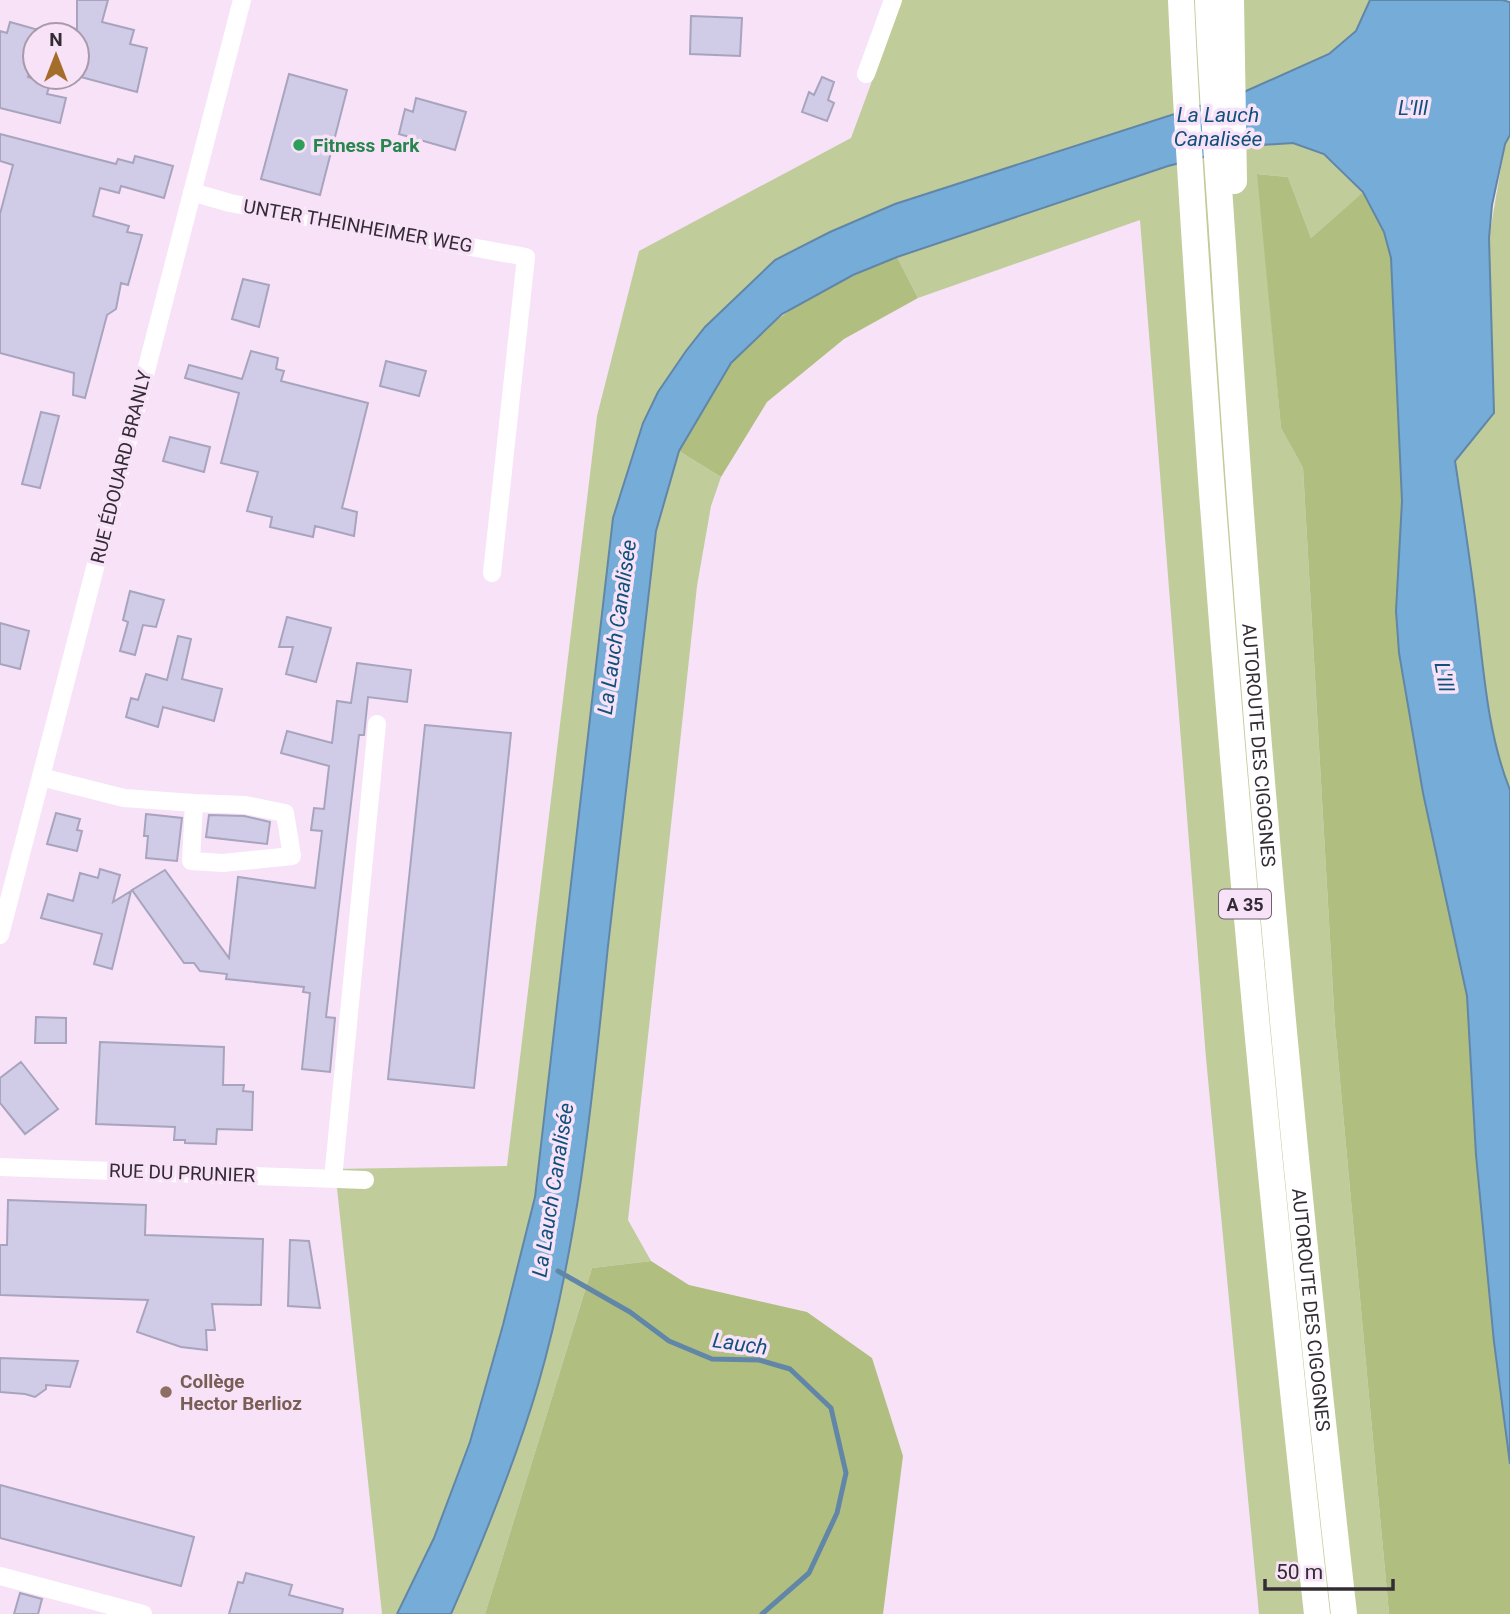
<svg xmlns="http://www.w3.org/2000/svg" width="1510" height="1614" viewBox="0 0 1510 1614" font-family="Roboto,sans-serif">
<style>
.green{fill:#c0cc9a}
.forest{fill:#b0bf80}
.water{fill:#75add8;stroke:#6286a7;stroke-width:2}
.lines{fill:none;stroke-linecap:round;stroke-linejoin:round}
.stream{stroke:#6286a7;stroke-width:5}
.building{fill:#d0cce7;stroke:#a8a4be;stroke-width:2}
.minor{stroke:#fff;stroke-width:18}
.highway{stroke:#fff;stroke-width:26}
.leisure-dot{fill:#2e9e5b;stroke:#f7e2f8;stroke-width:2.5}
.education-dot{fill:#8d6e63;stroke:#f7e2f8;stroke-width:2.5}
.labels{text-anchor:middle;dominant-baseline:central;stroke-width:7;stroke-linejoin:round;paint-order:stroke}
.shield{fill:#f7e2f8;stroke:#6e6370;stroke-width:2}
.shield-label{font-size:18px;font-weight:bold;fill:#342c35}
.leisure-label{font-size:19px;font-weight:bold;fill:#27864d;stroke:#f7e2f8;text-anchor:start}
.street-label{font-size:19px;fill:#342c35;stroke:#f7e2f8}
.education-label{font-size:19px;font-weight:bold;fill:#785e54;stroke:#f7e2f8;text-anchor:start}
.water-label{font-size:21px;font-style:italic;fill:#0f517b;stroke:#f7e2f8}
</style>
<rect width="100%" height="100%" fill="#f7e2f8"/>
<!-- green -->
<path class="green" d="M902 0H1370L1356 31 1329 54 1246 91 895 204 830 232 775 260 705 327 643 423 679 451 721 477 711 506 697 586 628 1220 651 1261 592 1268 485 1614H382L335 1169 507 1166 597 416 639 251 851 138Z
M1510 135V790C1488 735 1484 674 1477 616 1471 564 1463 512 1455 461L1494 413 1489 238 1505 144Z
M1293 143 1324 154 1363 192 1311 238 1288 177 1258 174 1281 428 1303 468 1335 1026 1389 1614H1259L1206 1058 1140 220 918 298 897 257 1168 166 1247 146Z"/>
<!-- forest -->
<path class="forest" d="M1257 174 1288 177 1311 238 1363 192 1384 232 1391 258 1402 501 1396 611 1399 653 1423 793 1467 996 1476 1155 1494 1342 1510 1464V1614H1389L1335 1026 1303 468 1281 428Z
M897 257 918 298 844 339 767 402 721 477 679 451C695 422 710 389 731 363 773 311 836 282 897 257Z
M651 1261 689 1285 807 1312 872 1358 903 1456 883 1614H485L592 1268Z"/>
<!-- water -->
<path class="water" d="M1370 0H1502L1510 2V135L1505 144 1492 205 1489 238 1494 413 1455 461C1463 513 1471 564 1477 616 1484 674 1488 735 1510 790V1464L1494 1342 1476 1155 1467 996 1423 793 1399 653 1396 611 1402 501 1391 258 1384 232 1363 192 1324 154 1293 143 1247 146 1168 166 897 257 853 275 782 314 731 363 679 451 656 531C640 669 623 807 608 946 593 1093 579 1243 538 1385 515 1463 484 1539 451 1614H397L434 1538 470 1442 503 1325 535 1197 613 518 643 423 658 392 686 351 705 327 775 260 830 232 895 204 1246 91 1329 54 1356 31Z"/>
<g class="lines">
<!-- stream -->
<path class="stream" d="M558 1271 630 1312 669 1341 712 1359 759 1360 790 1369 831 1408 846 1473 837 1513 809 1573 762 1614"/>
</g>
<!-- building -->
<path class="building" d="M77 0H108L102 22 134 30 130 44 147 48 137 92 77 76Z
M691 16 742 18 740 56 690 54Z
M10 22 35 29V49L28 77 50 83 47 94 66 98 60 123 0 108V31L7 33Z
M289 74 347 90 320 195 261 179Z
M822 77 834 82 828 100 834 103 827 121 802 112 809 92 814 95Z
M416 98 466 112 455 150 399 134 405 109 413 112Z
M0 134 116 164 118 159 133 163 135 156 173 166 164 198 121 186 119 193 100 188 93 216 129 226 127 232 142 235 128 285 121 283 116 309 107 315 85 398 73 395 74 373 0 353V214L13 165 0 161Z
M243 279 269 285 259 327 232 319Z
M251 351 278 358 276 369 284 371 281 381 368 403 342 508 357 512 354 536 315 526 313 537 270 527 272 517 247 511 258 472 221 463 239 393 185 378 189 365 242 379Z
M386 361 426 371 419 396 380 386Z
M41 412 59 416 40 488 22 484Z
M170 437 210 447 204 472 163 461Z
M130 591 164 600 156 627 143 625 135 655 120 651 128 622 123 620Z
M287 617 331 628 316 682 286 674 293 647H279Z
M0 623 29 631 20 669 0 664Z
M178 636 191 639 182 679 222 689 214 721 163 707 158 727 126 717 131 698 138 700 146 674 167 680Z
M357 663 411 670 407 702 368 697 364 735H359L326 1017 335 1018 330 1072 302 1069 310 993 303 992 304 987 226 979 227 974 200 971 194 963H184L132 890 165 870 229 958 238 877 315 888 322 831 311 830 314 808 324 809 329 766 281 753 287 731 332 743 337 701 351 703Z
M425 725 511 733 474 1088 388 1079Z
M56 813 80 819 77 830 82 831 77 851 47 844Z
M146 814 182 818 177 861 146 858 148 836H144Z
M209 815 244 816 270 822 267 844 206 837Z
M100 869 120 875 113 902 131 891 112 969 94 964 102 934 41 918 48 894 73 901 80 873 98 878Z
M36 1017 66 1018V1043H35Z
M100 1042 224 1047 223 1085H244L243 1091 253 1092 252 1130 217 1129 216 1144 185 1143V1140H174L175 1127 96 1124Z
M21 1062 58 1109 25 1134 0 1103V1078Z
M8 1200 146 1205 145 1235 263 1239 261 1305 212 1304 215 1330H206L207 1350 181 1347 137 1332 148 1300 0 1295V1245H7Z
M290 1240 309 1241 320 1308 288 1306Z
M0 1358 78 1361 70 1387 46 1385V1389L35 1397 25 1394 0 1392Z
M0 1485 194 1537 181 1586 0 1538Z
M246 1573 292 1585 289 1595 343 1609 342 1614H229L238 1582 243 1583Z
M20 1593 42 1599 38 1614H14Z"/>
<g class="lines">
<!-- minor -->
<path class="minor" d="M866 74 893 0
M192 192 230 203 526 257 492 573
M41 777 124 798 194 803 191 861 223 863 292 856 285 813 245 805 194 803
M0 935 242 0
M0 1167 365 1180
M333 1179 377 724
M0 1576 143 1614"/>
<!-- highway -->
<g class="highway">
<path d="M1181 0C1188 160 1200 320 1211 479 1239 858 1275 1236 1317 1614"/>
<path id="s1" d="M1208 0C1212 103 1221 206 1227 309 1255 745 1295 1180 1344 1614"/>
<path d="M1231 0 1234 181"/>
</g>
</g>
<!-- markers -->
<circle class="leisure-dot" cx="299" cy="145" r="7"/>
<circle class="education-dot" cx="166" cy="1392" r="7"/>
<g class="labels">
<!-- shield labels -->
<rect class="shield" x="1219" y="889.5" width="52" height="29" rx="5"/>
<g class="shield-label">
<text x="1245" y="904">A 35</text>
</g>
<!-- leisure labels -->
<g class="leisure-label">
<text x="313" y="145">Fitness Park</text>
</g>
<!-- street labels -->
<g class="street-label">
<text transform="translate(358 226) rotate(10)">UNTER THEINHEIMER WEG</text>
<text transform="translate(121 467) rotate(-76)">RUE ÉDOUARD BRANLY</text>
<text stroke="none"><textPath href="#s1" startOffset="747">AUTOROUTE DES CIGOGNES</textPath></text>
<text transform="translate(182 1173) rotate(2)">RUE DU PRUNIER</text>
<text stroke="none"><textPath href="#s1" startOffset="1314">AUTOROUTE DES CIGOGNES</textPath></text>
</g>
<!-- education labels -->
<g class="education-label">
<text x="180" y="1381">Collège<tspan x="180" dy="22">Hector Berlioz</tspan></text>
</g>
<!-- water labels -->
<g class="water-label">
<text x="1413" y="108">L'Ill</text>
<text x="1218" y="115">La Lauch<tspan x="1218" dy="24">Canalisée</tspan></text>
<text transform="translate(617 627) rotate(-82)">La Lauch Canalisée</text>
<text transform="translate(1444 677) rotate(80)">L'Ill</text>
<text transform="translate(553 1190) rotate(-81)">La Lauch Canalisée</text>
<text transform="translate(740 1344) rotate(8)">Lauch</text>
</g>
</g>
<!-- north arrow -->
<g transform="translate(56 56)"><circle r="33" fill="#f7e2f8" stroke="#a999aa" stroke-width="2"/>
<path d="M0-5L12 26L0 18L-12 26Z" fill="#a46d29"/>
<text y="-10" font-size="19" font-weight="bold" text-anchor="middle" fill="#342c35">N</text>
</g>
<!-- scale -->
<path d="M1265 1579v10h128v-10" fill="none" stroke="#342c35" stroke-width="3.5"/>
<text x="1276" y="1579" font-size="21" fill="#342c35" stroke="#f7e2f8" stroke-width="5" paint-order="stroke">50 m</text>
</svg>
